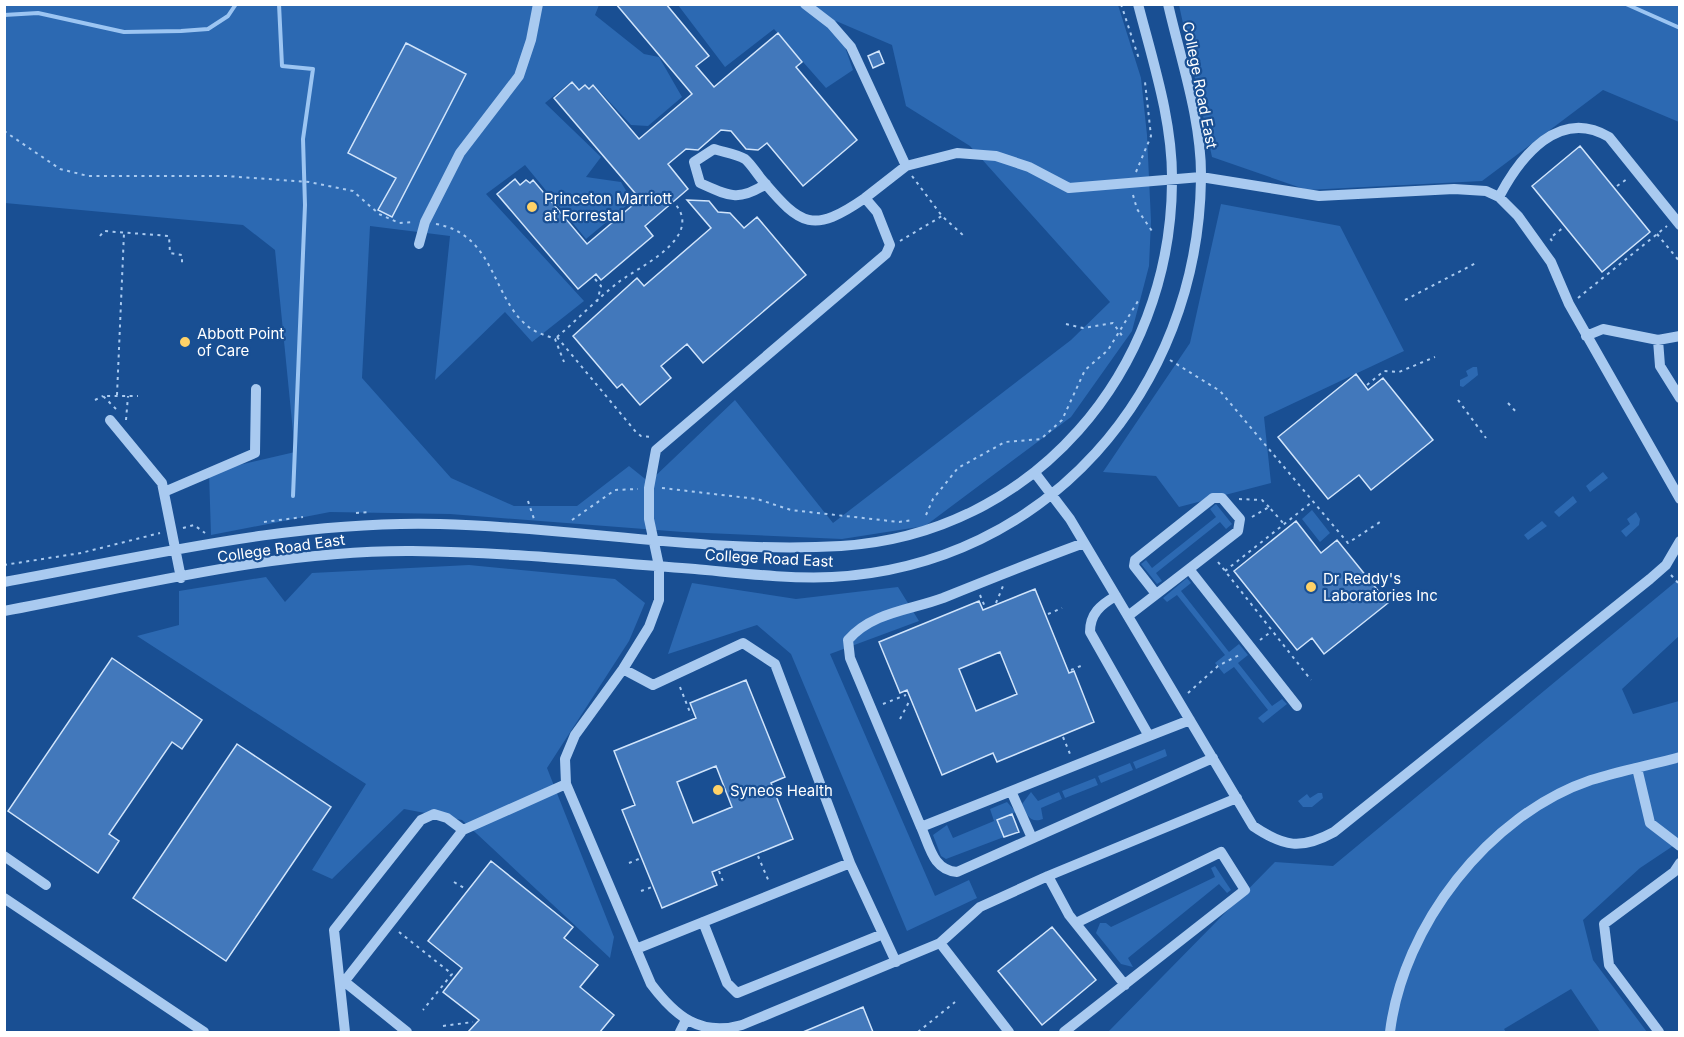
<svg xmlns="http://www.w3.org/2000/svg" width="1684" height="1037" viewBox="0 0 1684 1037" font-family="Inter,sans-serif">
<style>
.green{fill:#2c69b2}
.lines{fill:none;stroke-linecap:round;stroke-linejoin:round}
.stream{stroke:#9cc5f2;stroke-width:4}
.building{fill:#4278bb;stroke:#d0e4fb;stroke-width:1.5;fill-rule:evenodd}
.path{stroke:#a9caf0;stroke-width:2;stroke-dasharray:3 4.5;stroke-linecap:butt}
.minor{stroke:#a9caf0;stroke-width:10}
.poi-dot{fill:#ffd268;stroke:#194f93;stroke-width:2}
.labels{text-anchor:middle;dominant-baseline:central;stroke-width:4.5;stroke-linejoin:round;paint-order:stroke}
.street-label{font-size:15px;fill:#fff;stroke:#194f93}
.poi-label{font-size:15px;fill:#fff;stroke:#194f93;text-anchor:start}
</style>
<rect width="100%" height="100%" fill="#194f93"/>
<!-- green -->
<path class="green" d="M4 5H599L595 15 644 54 659 57 682 97 648 126 631 125 593 84 589 87 585 84 579 89 572 81 545 103 601 157 586 177 621 182 632 201 586 239 525 165 486 194 584 301 532 342 505 312 435 380 450 236 370 226 362 378 451 478 514 506H577L629 466 649 482 735 400 833 523 1071 340 1110 302 970 146 906 106 892 45 836 21 853 70 826 88 774 29 725 67 678 5H1118L1141 78 1147 135 1151 221 1149 266 1132 331 1071 417 925 526 842 539 683 532 450 514 330 512 211 535 209 472 295 452 275 250 243 225 5 203Z
M1179 5H1679V122L1603 90 1482 181 1307 190 1212 157Z
M1221 204 1340 226 1404 351 1264 417 1271 483 1179 507 1156 476 1103 472 1190 343Z
M1473 367H1477L1478 375 1463 387 1460 386V380L1468 376 1466 371Z
M1603 472 1608 478 1590 492 1586 486Z
M1573 496 1577 502 1559 517 1554 512Z
M1216 504 1232 524 1226 529 1220 522 1156 573 1162 581 1157 584 1141 564 1146 560 1152 568 1216 517 1210 509Z
M1312 510 1330 533 1320 542 1302 519Z
M1636 512 1640 519 1639 525 1626 537 1621 531 1630 524 1627 519Z
M1542 521 1547 526 1528 540 1524 535Z
M469 565 615 579 645 603 629 641 547 768 614 937 610 958 462 820 404 809 332 879 312 870 366 784 137 636 179 625V591L266 577 285 602 312 573Z
M1187 578 1191 583 1181 591 1229 652 1239 644 1248 655 1238 663 1272 706 1282 699 1287 704 1263 723 1258 718 1268 710 1234 667 1224 674 1215 663 1225 655 1177 595 1167 602 1163 598Z
M1679 579V636L1622 689 1633 714 1679 701V842L1640 868 1583 920 1593 960 1647 1032H1600L1571 989 1504 1029 1506 1032H1108L1275 862 1333 866Z
M692 583 796 599 898 587 919 621 830 654 935 896 969 880 977 898 907 931 791 654 757 625 668 654Z
M1165 749 1167 756 1136 769 1133 762Z
M1130 763 1133 770 1101 783 1098 776Z
M1095 778 1098 785 1065 798 1062 791Z
M1031 792 1038 801 1059 792 1062 799 1041 808 1043 819C1030 824 1026 814 1022 804Z
M1318 793H1322L1323 798 1312 807H1303L1298 801 1307 794 1310 798Z
M1007 802 1016 812 997 820 1004 837 946 859 941 856 933 835 947 825 953 838 994 821 990 809Z
M1215 866 1231 890 1227 893 1219 884 1128 958 1133 967 1121 964 1096 933 1100 923H1106L1111 927 1215 877 1211 868Z"/>
<g class="lines">
<!-- stream -->
<path class="stream" d="M279 4 282 66 313 69 303 139 305 205 293 496
M1626 4 1680 28
M4 15 38 13 124 32 181 31 208 29 228 16 236 4"/>
</g>
<!-- building -->
<path class="building" d="M616 4H666L709 56 696 66 714 87 778 33 802 62 796 67 857 140 803 186 767 143 758 150 746 149 731 131 721 130 698 150 686 149 668 164 688 189 645 226 653 236 601 280 596 274 578 289 497 194 515 179 520 185 526 180 530 183 533 180 587 244 640 199 554 98 572 82 579 90 585 85 589 89 593 85 639 139 692 94Z
M406 43 466 74 392 217 378 210 396 178 348 153Z
M879 51 884 63 873 68 868 56Z
M1580 146 1650 232 1602 272 1532 186Z
M687 200 709 201 718 212 730 213 744 228 757 217 806 275 703 363 687 344 661 366 671 378 640 405 622 384 617 388 573 336 637 278 644 286 711 228Z
M1356 374 1368 390 1383 378 1433 440 1371 490 1359 475 1328 499 1278 437Z
M1296 521 1321 553 1337 540 1388 603 1324 654 1312 638 1297 650 1234 571Z
M1035 589 1069 673 1074 671 1094 722 997 762 993 753 942 775 907 690 900 693 879 642 979 601 983 610ZM1000 652 1017 694 976 711 959 669Z
M112 658 202 720 182 749 172 742 109 834 119 841 98 873 8 811Z
M746 680 785 777 771 783 793 839 712 872 717 885 662 908 622 810 635 805 614 751 696 718 690 703ZM716 766 732 807 693 823 677 782Z
M237 744 331 807 226 961 133 898Z
M1012 814 1019 832 1004 837 997 820Z
M491 861 573 927 564 938 598 965 580 987 614 1015 600 1032H468L479 1020 443 992 462 968 428 941Z
M1052 927 1096 980 1042 1025 998 971Z
M863 1007 873 1032H803Z"/>
<g class="lines">
<!-- path -->
<path class="path" d="M1121 4 1139 59
M4 131 60 169 88 176H226L309 182 353 191 379 214 399 223 413 222
M1136 172 1151 136 1145 82
M912 176 942 216 965 237
M1617 186 1627 179
M1133 195 1137 209 1154 234
M436 224C498 235 491 303 533 330 540 334 548 336 555 339L564 362
M1657 234 1680 262
M100 236 104 231 169 236 170 253 182 255V265
M900 241 942 216
M1552 241 1550 238 1564 227
M595 279 601 286 597 302
M1578 298 1667 226
M1405 300 1476 263
M1066 324 1083 328 1113 323 1123 337
M557 337 636 432 641 436 652 437
M557 337C578 319 598 298 620 281 641 266 702 238 676 205
M1170 360 1220 391 1348 543 1380 522
M1367 385 1384 371 1399 372 1435 357
M117 395 124 233
M95 400 103 396
M1458 400 1486 438
M1508 403 1518 414
M116 409 103 396H138
M126 420 128 396
M662 488 757 499 791 510 899 522 913 520
M1239 499 1262 500 1269 507
M528 501 534 519
M356 513 371 512
M926 515 933 499 958 468 1005 442 1041 439 1062 420 1085 370 1108 350 1138 301
M1252 517 1269 507 1284 524
M572 520 615 490 638 489
M264 522 303 517
M183 528 194 525 205 533
M1218 562 1311 680
M4 565 81 553 160 533
M1225 571 1312 502
M1671 575 1680 585
M980 595 985 607
M996 603 1003 586
M1048 614 1062 608
M1260 640 1272 631
M1071 670 1083 665
M680 687 691 715
M1188 693 1218 666 1241 654
M883 704 906 695
M900 719 910 700
M1063 737 1070 754
M758 856 769 882
M629 863 641 858
M719 871 724 884
M454 882 466 889
M641 891 652 887
M399 932 452 974 423 1010
M443 1026 473 1022
M918 1032 955 1002"/>
<!-- minor -->
<path class="minor" d="M805 4 831 24 851 47 906 166
M766 184C738 202 729 196 700 183L694 162 714 149C723 152 737 154 745 159 751 164 757 174 763 181 801 226 813 234 865 198
M1499 197C1520 157 1559 107 1609 137L1680 225
M419 244 425 222 460 153 519 76 531 40 538 4
M1586 336 1603 329 1658 340 1680 336
M1658 340 1660 366 1680 398
M110 420 162 483 181 578
M1035 473 1070 519 1253 826C1284 847 1301 850 1334 832L1650 579 1666 565 1680 541
M164 492 255 453 256 389
M1084 543C1037 560 990 579 943 598 911 610 872 612 848 640L850 658 921 827 1149 736 1090 632C1090 614 1100 605 1116 596
M4 582C148 556 294 520 440 524 574 527 707 554 841 546 1034 534 1171 371 1172 182 1173 122 1153 62 1138 4
M1156 594 1134 566 1135 560 1213 498H1222L1240 519 1238 531 1189 569
M4 611C138 586 275 550 412 551 507 552 601 562 695 569 740 573 787 579 832 577 1047 565 1198 390 1201 179 1202 121 1181 61 1168 4
M1128 616 1189 569 1297 706
M623 669 653 685 743 643 775 664 850 863
M1149 736 1190 720
M1637 768 1650 823 1680 846
M1011 791 1032 838
M1237 798 1048 876 980 907 940 943 742 1025C700 1037 675 1016 651 984L566 784 565 759 575 735 623 669 649 627 659 600V566L649 519V488L656 450 886 254 890 245 877 212 865 198 906 166 957 153 996 156 1029 167 1069 188 1201 177 1319 196 1454 189 1486 191 1499 197 1518 216 1551 262 1569 304 1680 499
M921 827C930 847 933 870 957 872L1213 758
M4 856 46 885
M1048 876 1069 915 1125 985
M4 898 204 1032
M703 922 727 983 737 993 883 934
M940 943 1009 1032
M636 949 850 863 896 962
M340 978 407 1032
M344 982 463 830
M345 1032 334 930 421 820 434 814 447 818 463 830 566 784
M680 1032 686 1020
M1064 1032 1245 890 1221 852 1076 923
M1390 1032C1403 926 1488 815 1591 780 1620 771 1650 765 1680 757
M1659 1032 1609 965 1604 924 1674 872 1680 863"/>
</g>
<!-- markers -->
<g class="poi-dot">
<circle cx="532" cy="207" r="6"/>
<circle cx="185" cy="342" r="6"/>
<circle cx="1311" cy="587" r="6"/>
<circle cx="718" cy="790" r="6"/>
</g>
<g class="labels">
<!-- street labels -->
<g class="street-label">
<text transform="translate(1200 85) rotate(79)">College Road East</text>
<text transform="translate(281 548) rotate(-8)">College Road East</text>
<text transform="translate(769 558) rotate(3)">College Road East</text>
</g>
<!-- poi labels -->
<g class="poi-label">
<text x="544" y="198">Princeton Marriott<tspan x="544" dy="17">at Forrestal</tspan></text>
<text x="197" y="333">Abbott Point<tspan x="197" dy="17">of Care</tspan></text>
<text x="1323" y="578">Dr Reddy's<tspan x="1323" dy="17">Laboratories Inc</tspan></text>
<text x="730" y="790">Syneos Health</text>
</g>
</g>
<!-- border -->
<rect width="1684" height="1037" fill="none" stroke="#ffffff" stroke-width="12"/>
</svg>
